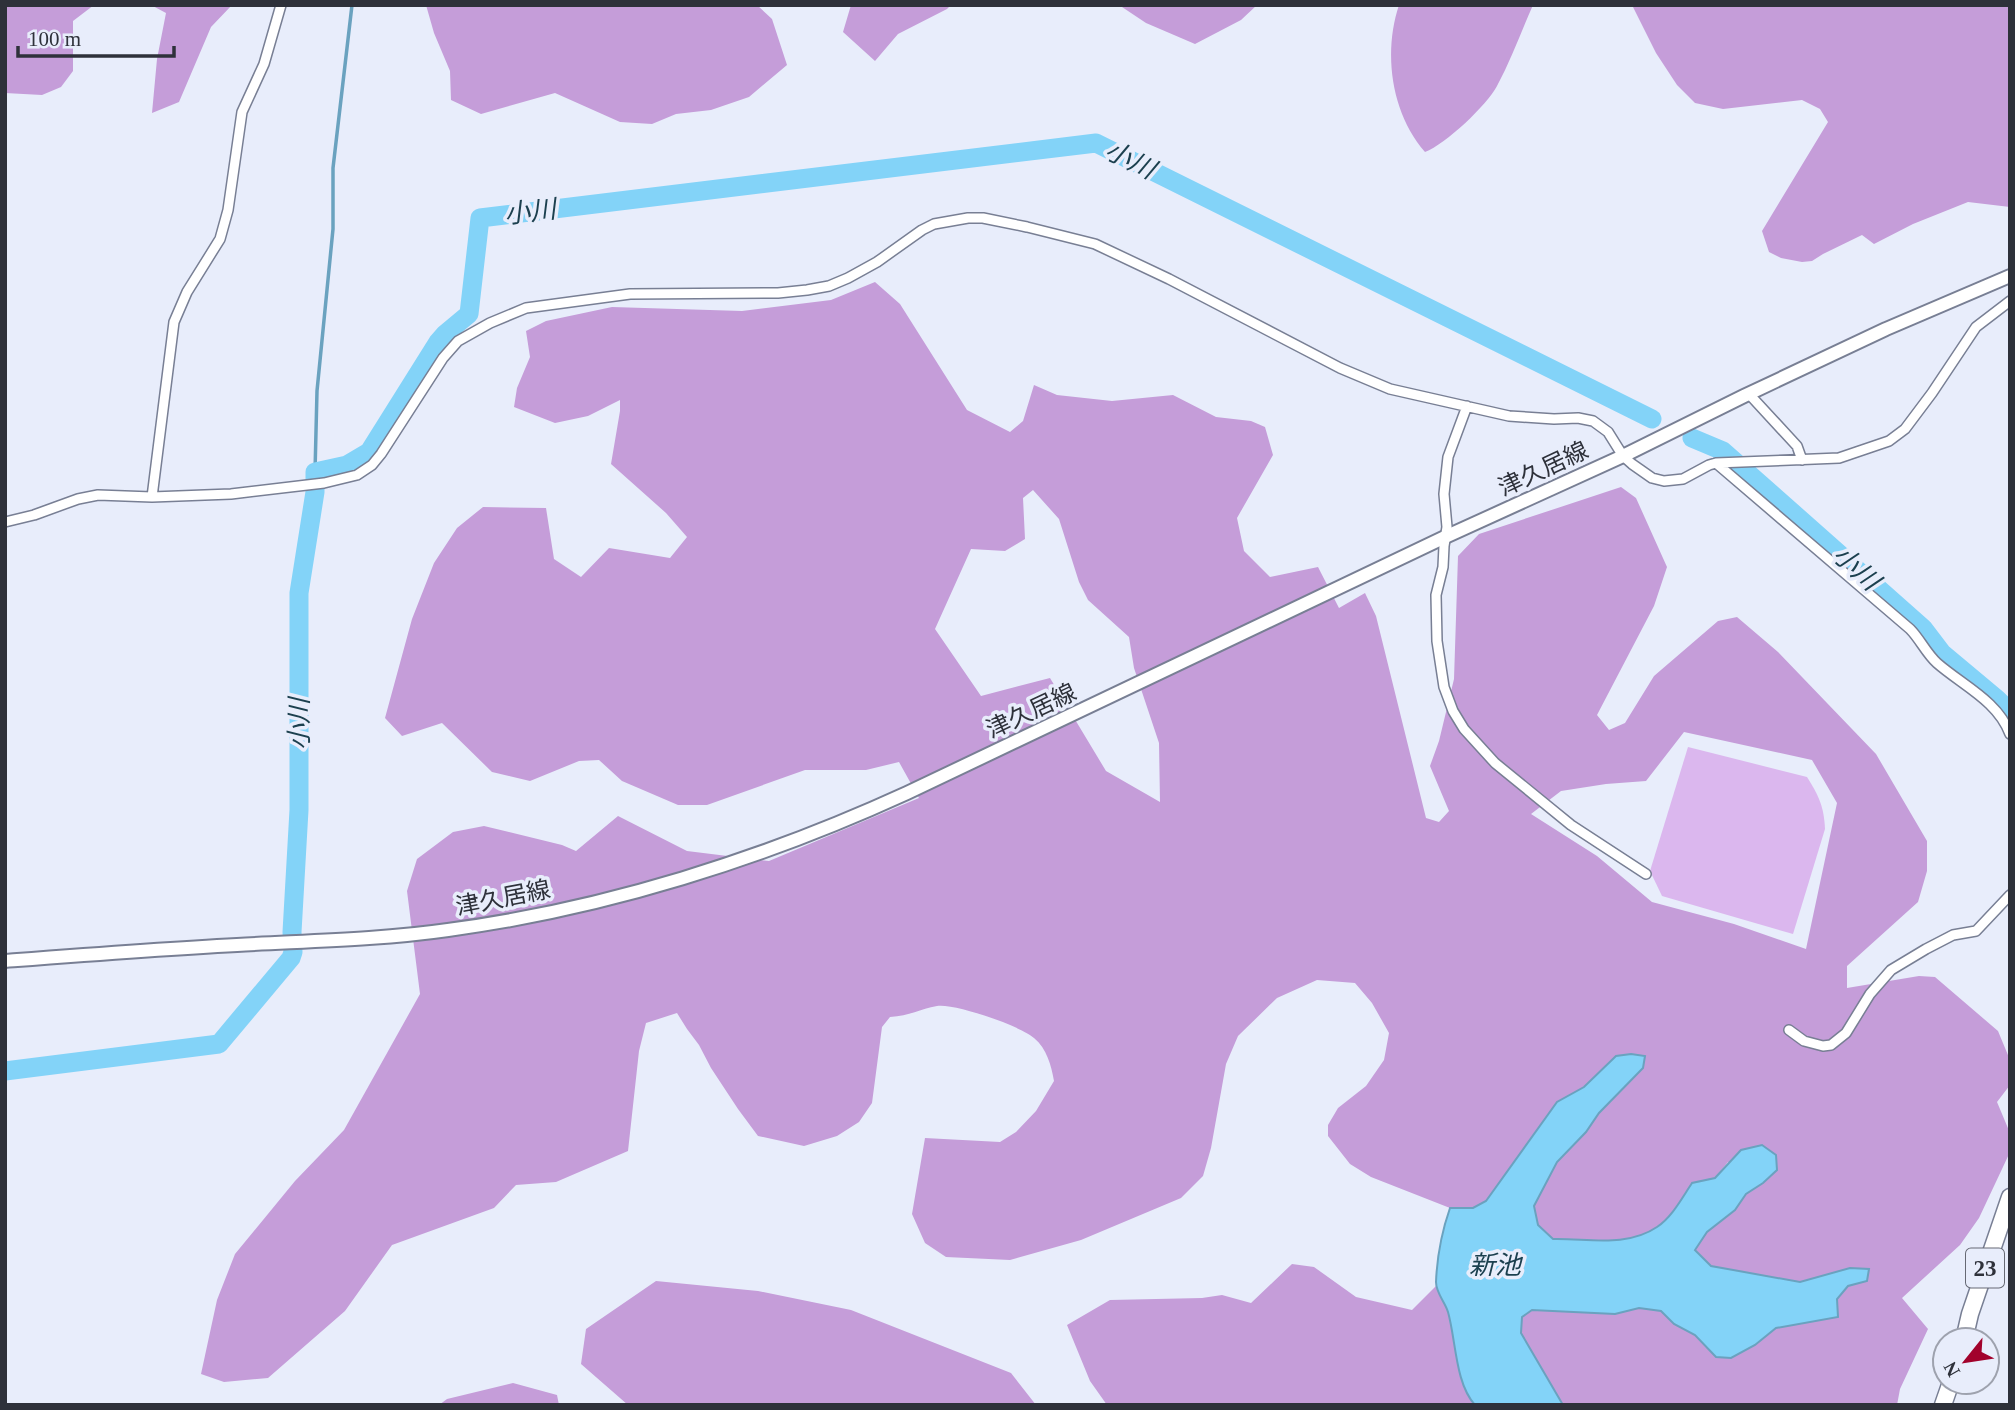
<svg xmlns="http://www.w3.org/2000/svg" width="2015" height="1410" viewBox="0 0 2015 1410" font-family="'Times New Roman','Noto Sans JP',serif">
<style>
.green{fill:#dbb7ee}
.forest{fill:#c59dd9;fill-rule:evenodd}
.water{fill:#83d3f8;stroke:#6aa2bf;stroke-width:2}
.lines{fill:none;stroke-linecap:round;stroke-linejoin:round}
.stream{stroke:#6aa2bf;stroke-width:3.5}
.river{stroke:#83d3f8;stroke-width:19}
.street-casing{stroke:#787f94;stroke-width:12}
.secondary-casing{stroke:#787f94;stroke-width:16}
.highway-casing{stroke:#787f94;stroke-width:19}
.street{stroke:#fff;stroke-width:9}
.secondary{stroke:#fff;stroke-width:12}
.highway{stroke:#fff;stroke-width:16}
.labels{text-anchor:middle;dominant-baseline:central;stroke-width:7;stroke-linejoin:round;paint-order:stroke}
.shield{fill:#e8edfb;stroke:#666974;stroke-width:2}
.shield-label{font-size:23px;font-weight:bold;fill:#2e313a}
.street-label{font-size:24px;fill:#2e313a;stroke:#e8edfb}
.water-label{font-size:26px;font-style:italic;fill:#1c404f;stroke:#e8edfb}
</style>
<rect width="100%" height="100%" fill="#e8edfb"/>
<!-- green -->
<path class="green" d="M1688 747 1807 777C1819 796 1824 807 1825 829L1793 934 1662 896 1650 871Z"/>
<!-- forest -->
<path class="forest" d="M5 5H94L73 21V71L61 87 42 95 5 93Z
M151 5H232L211 27 179 102 152 113 157 59 166 13Z
M426 5H757L772 19 787 65 749 97 711 110 676 114 652 124 620 122 555 93 481 114 451 100 450 71 434 33Z
M851 5H951L947 9 898 34 875 61 843 32Z
M1119 5H1257L1241 20 1195 44 1146 23Z
M1399 5H1533C1521 32 1511 60 1497 86 1487 105 1446 144 1425 152 1391 113 1383 53 1399 5Z
M1632 5H2010V207L1968 202 1913 224 1874 244 1862 235 1823 254 1812 261 1802 262 1781 258 1769 252 1762 231 1828 122 1820 109 1802 100 1723 109 1695 103 1677 85 1656 53Z
M875 282 900 304 967 410 1010 432 1023 421 1034 385 1057 395 1112 401 1173 395 1216 417 1251 421 1265 427 1273 455 1237 518 1244 551 1270 577 1318 567 1339 608 1365 593 1376 616 1426 818 1439 822 1449 811 1430 766 1439 741 1454 679 1458 556 1479 534 1621 487 1636 498 1667 567 1654 606 1597 715 1609 730 1625 723 1654 676 1718 621 1737 617 1778 652 1876 754 1927 841V871L1918 902 1847 966V988L1919 976 1935 977 1998 1031 2010 1060V1085L1997 1102 2010 1133V1152L1979 1218 1960 1245 1902 1298 1928 1329 1900 1389 1897 1405H1563L1521 1333 1522 1317 1532 1310 1615 1314 1639 1308 1661 1311 1674 1324 1695 1335 1716 1357 1755 1345 1776 1328 1799 1323 1837 1299 1848 1286 1850 1268 1800 1282 1711 1266 1695 1249 1707 1232 1735 1210 1746 1194 1763 1183 1728 1162 1715 1178 1692 1183C1682 1198 1672 1215 1659 1226 1629 1249 1587 1238 1553 1239L1538 1225 1534 1206 1557 1162 1586 1132 1599 1113 1642 1068 1645 1056H1616L1584 1087 1557 1102 1487 1201 1473 1208H1450L1371 1177 1350 1164 1328 1136V1125L1338 1108 1366 1086 1384 1060 1389 1033 1372 1003 1355 983 1317 980 1277 998 1238 1036 1226 1064 1211 1148 1203 1176 1181 1198 1081 1240 1010 1260 946 1257 925 1243 912 1214 925 1138 1000 1142 1016 1132 1036 1111 1054 1081C1051 1065 1047 1049 1034 1038 1021 1026 954 1003 937 1006 920 1009 910 1016 890 1017L882 1027 872 1103 859 1122 837 1136 804 1146 758 1136 738 1109 711 1068 699 1045 687 1029 677 1013 646 1023 639 1051 628 1151 556 1182 516 1185 494 1208 392 1245 345 1311 268 1378 224 1382 201 1374 217 1300 235 1254 295 1181 344 1130 420 994 407 891 417 859 453 832 484 826 562 845 576 851 618 816 687 851 769 861 919 798 899 762 866 770H805L707 805H678L622 781 599 760 579 761 530 781 492 772 442 723 402 736 385 718 412 619 434 563 457 528 483 507 546 508 554 559 581 577 609 548 670 558 687 537 666 513 611 464 620 411V400L588 416 555 423 514 407 517 388 530 357 526 331 546 321 612 307 742 311 831 300ZM1033 490 1059 519 1079 582 1088 600 1129 637 1134 668 1159 743 1160 802 1106 771 1050 678 981 696 935 629 971 549 1005 551 1025 539 1023 498ZM1684 732 1812 760 1837 803 1806 949 1734 924 1652 902 1597 856 1531 814 1561 791 1606 784 1646 781Z
M1292 1264 1314 1267 1356 1297 1412 1310 1436 1286 1448 1309 1454 1341 1470 1399 1475 1405H1107L1090 1381 1067 1325 1110 1300 1202 1298 1222 1295 1251 1303Z
M656 1281 758 1291 851 1310 1011 1373 1036 1405H628L581 1364 586 1329Z
M513 1383 557 1395 559 1405H439L447 1399Z"/>
<!-- water -->
<path class="water" d="M1631 1054 1645 1056 1643 1068 1599 1113 1586 1132 1557 1162 1534 1206 1538 1225 1553 1239C1587 1238 1626 1248 1657 1227 1672 1217 1682 1198 1692 1183L1715 1178 1741 1150 1762 1145 1776 1155 1777 1170 1763 1183 1746 1194 1735 1210 1707 1232 1695 1250 1711 1266 1800 1282 1850 1268 1869 1269 1867 1281 1848 1286 1837 1299 1838 1317 1776 1328 1755 1345 1731 1358 1716 1357 1695 1335 1674 1324 1661 1311 1639 1308 1615 1314 1532 1310 1522 1317 1521 1333 1563 1405H1475C1455 1383 1456 1340 1448 1312 1445 1302 1436 1293 1436 1282 1437 1257 1442 1231 1450 1208H1473L1486 1201 1557 1102 1584 1087 1616 1056Z"/>
<g class="lines">
<!-- stream -->
<path class="stream" d="M315 472 317 391 333 229V168L352 5"/>
<!-- river -->
<path class="river" d="M1692 438 1723 451 1923 628 1942 653 1997 699 2010 712
M5 1071 219 1044 291 958 293 952 292 932 299 810V593L315 492V472L347 465 369 452 438 342 445 334 469 314 480 218 1096 143 1652 419"/>
<!-- street casing -->
<g class="street-casing">
<path id="street" d="M1749 394 1797 446 1802 460
M1467 406 1448 457 1444 494 1447 527 1444 546 1443 567 1436 595 1437 641 1444 687 1453 711 1464 729 1495 763 1571 825 1646 874
M1716 463 1910 629C1920 639 1926 653 1937 663 1962 685 1998 701 2010 734
M152 497 174 322 187 292 220 239 228 210 242 112 264 64 281 5
M5 522 34 515 78 499 98 495 152 497 231 494 324 483 357 475 372 465 381 454 443 358 458 341 490 323 526 308 630 294 778 293 807 290 829 286 848 278 877 262 922 230 934 224 968 218H983L1027 227 1095 244 1169 279 1340 368 1390 389 1509 416 1554 419 1578 418 1593 421 1608 432 1623 456 1632 464 1652 478 1664 481 1683 479 1709 465 1716 463 1839 458 1889 441 1905 429 1932 393 1976 327 2010 301
M1789 1030 1804 1041 1823 1046 1831 1045 1846 1033 1870 994 1891 970 1926 949 1953 935 1976 931 2010 895"/>
</g>
<!-- secondary casing -->
<g class="secondary-casing">
<path id="secondary" d="M5 961C83 955 160 949 237 945 307 941 378 940 448 930 605 909 763 859 907 793L1445 537 1623 456 1744 396 1886 329 2010 276"/>
</g>
<!-- highway casing -->
<g class="highway-casing">
<path id="highway" d="M1964 1340 1970 1314 2010 1197
M1943 1405 1951 1382"/>
</g>
<!-- street -->
<use href="#street" class="street"/>
<!-- secondary -->
<use href="#secondary" class="secondary"/>
<!-- highway -->
<use href="#highway" class="highway"/>
</g>
<g class="labels">
<!-- shield labels -->
<rect class="shield" x="1966" y="1248.5" width="38" height="39" rx="5"/>
<g class="shield-label">
<text x="1985" y="1268">23</text>
</g>
<!-- street labels -->
<g class="street-label">
<text transform="translate(1543 469) rotate(-25)">津久居線</text>
<text transform="translate(1031 711) rotate(-25)">津久居線</text>
<text transform="translate(503 898) rotate(-11)">津久居線</text>
</g>
<!-- water labels -->
<g class="water-label">
<text transform="translate(1130 160) rotate(26)">小川</text>
<text transform="translate(530 212) rotate(-7)">小川</text>
<text transform="translate(1856 568) rotate(42)">小川</text>
<text transform="translate(299 724) rotate(-90)">小川</text>
<text x="1495" y="1265">新池</text>
</g>
</g>
<!-- border -->
<rect width="2015" height="1410" fill="none" stroke="#2e313a" stroke-width="14"/>
<!-- north arrow -->
<g transform="translate(1966 1361) rotate(240)"><circle r="33" fill="#e8edfb" stroke="#9ea2ae" stroke-width="2"/>
<path d="M0-5L12 26L0 18L-12 26Z" fill="#a2022c"/>
<text y="-10" font-size="19" font-weight="bold" text-anchor="middle" fill="#2e313a">N</text>
</g>
<!-- scale -->
<path d="M18 46v10h156v-10" fill="none" stroke="#2e313a" stroke-width="3.5"/>
<text x="28" y="46" font-size="21" fill="#2e313a" stroke="#e8edfb" stroke-width="5" paint-order="stroke">100 m</text>
</svg>
